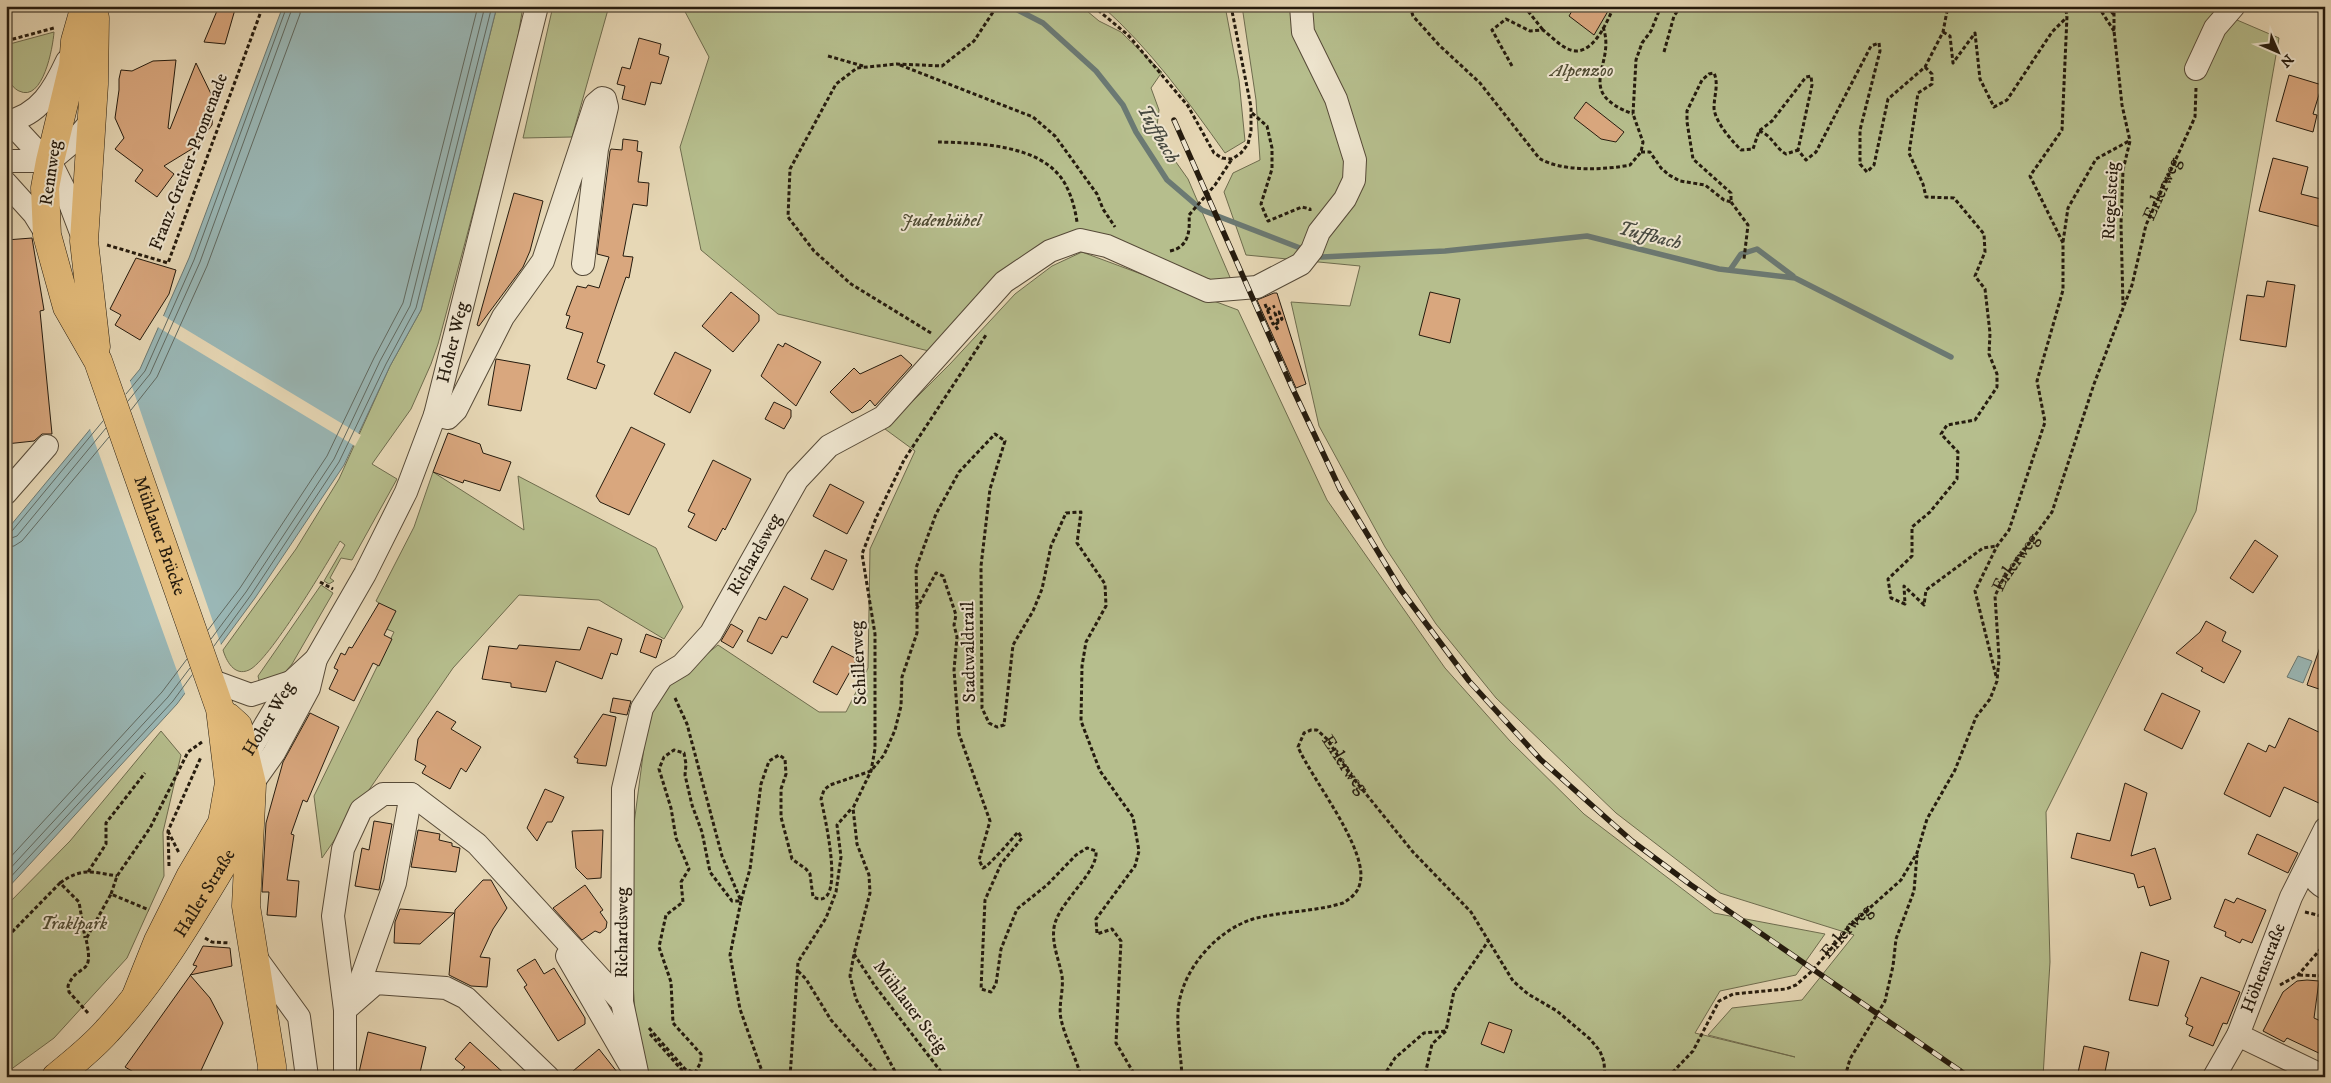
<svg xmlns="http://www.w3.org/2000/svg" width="2331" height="1083" viewBox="0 0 2331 1083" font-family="'IM FELL DW Pica',serif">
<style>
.green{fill:#b6be8d;stroke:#6e6c4e}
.water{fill:#9ab8b7;stroke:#6b7973}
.pier{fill:#e7d8b6}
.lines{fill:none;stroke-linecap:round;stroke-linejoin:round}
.shore{stroke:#606a62;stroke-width:1}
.stream{stroke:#6b7973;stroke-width:5.5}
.building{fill:#d9a77e;stroke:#251b0e}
.minor-casing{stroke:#564a38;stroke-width:24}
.major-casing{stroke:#251b0e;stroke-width:29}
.path{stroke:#251b0e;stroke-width:3;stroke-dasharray:4 2.5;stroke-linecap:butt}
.minor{stroke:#efe6d0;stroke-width:22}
.major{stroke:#e4bc7b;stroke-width:28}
.rail-casing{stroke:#251b0e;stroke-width:5.5}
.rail{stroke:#efe6d0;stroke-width:4;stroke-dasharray:11;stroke-linecap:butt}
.labels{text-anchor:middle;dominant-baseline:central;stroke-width:4;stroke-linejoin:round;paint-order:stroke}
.park-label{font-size:18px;font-style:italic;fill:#504c34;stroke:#efe6d0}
.street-label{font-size:18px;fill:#251b0e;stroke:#efe6d0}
.water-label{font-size:19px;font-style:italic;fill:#484a41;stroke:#efe6d0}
</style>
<rect width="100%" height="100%" fill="#e7d8b6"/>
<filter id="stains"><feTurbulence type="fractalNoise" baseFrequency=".004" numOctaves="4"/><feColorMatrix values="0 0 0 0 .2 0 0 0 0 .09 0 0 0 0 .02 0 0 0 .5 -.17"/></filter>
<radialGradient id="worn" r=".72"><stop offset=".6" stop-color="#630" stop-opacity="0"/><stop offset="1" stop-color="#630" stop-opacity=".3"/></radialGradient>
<!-- green -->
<path class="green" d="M497 6H523L515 55 438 344 431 364 411 409 372 464 397 479 352 560 341 558 330 578 334 581 329 584 324 581 345 545 340 541C326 565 269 661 249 670 234 677 226 660 223 650L296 549 339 479 390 366 421 310Z
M553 6H609L572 137 523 138Z
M682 6H1081L1099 21 1121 32 1162 72 1151 88 1159 110 1156 134 1188 179 1232 282 1210 285 1057 239 937 353 778 314 701 250 680 147 709 57Z
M1102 6H1225L1239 80 1245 141 1225 153C1188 101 1150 49 1102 6Z
M1242 6H2216V11L2279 38 2196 511 2046 812 2050 962 2043 1077H650L638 1053 626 885 648 717 663 689 718 645 819 712H846L868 668 870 549 915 451 885 429 950 364 1015 294 1052 266 1082 252 1238 310 1327 500 1445 668 1510 741 1584 814 1714 913 1825 934 1796 975 1720 991 1695 1033 1795 1057 1708 1035 1732 1008 1802 1000 1854 935 1720 893 1616 813 1496 698 1436 624 1385 547 1319 426 1291 302 1350 306 1360 266 1246 255 1224 192 1233 173 1260 160 1256 100Z
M54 32C53 47 43 103 19 91 14 89 8 81 6 76 4 68 6 54 6 45Z
M433 472 524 530 518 476 656 548 683 607 664 639 599 600 519 595 453 668 322 858 314 796 394 632 369 622 379 603 376 601 414 527Z
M321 585 333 593 292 664 281 677 261 688 258 676Z
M161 731 181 755 163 832 164 876 127 958 54 1038 6 1073V906L70 841Z"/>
<!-- water -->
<path class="water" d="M283 6H497L421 310 390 366 344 465 255 598 177 704 6 890V531L140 369 189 258Z
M2298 656 2312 661 2303 683 2287 677Z"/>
<!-- pier -->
<path class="pier" d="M162 315 361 435 355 446 156 326Z
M129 378 222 648 186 696 89 426Z"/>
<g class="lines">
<!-- shore -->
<path class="shore" d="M126 394 145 371 194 260 287 6
M128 401 150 374 200 262 293 6
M131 410 157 377 207 266 300 14 301 6
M6 534 12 531 103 421
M6 540 17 536 106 428
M6 547 14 546 22 541 109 437
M208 630 240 588 327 456 374 358 403 303 478 6
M211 639 246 592 334 459 380 361 410 306 485 6
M214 646 251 595 339 462 386 364 416 308 492 6
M6 862 162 692 187 659
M6 873 168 697 190 668
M6 882 173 701 192 675"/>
<!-- stream -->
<path class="stream" d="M1010 6 1043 23 1096 71 1123 105 1136 132 1167 180 1202 210 1300 248
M1322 257 1445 251 1587 236 1719 269 1795 278 1951 357
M1730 270 1741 254 1757 249 1793 276"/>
</g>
<!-- building -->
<path class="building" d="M219 6H236L225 44 204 42Z
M1575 6H1611L1594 35 1569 16Z
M639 38 661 44 659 54 669 57 661 84 651 82 645 105 622 99 625 86 617 84 622 67 630 69Z
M176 60 168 128 170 129 196 63 214 100 212 125 195 147 164 166 174 174 157 197 135 181 143 170 115 149 124 138 115 118 119 90V79L121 70 132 71 153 61Z
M2289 75 2322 85 2313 114 2317 115 2313 132 2276 121Z
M1586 102 1624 132 1616 142 1601 139 1574 118Z
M623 139 638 141 637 151 642 152 638 182 649 183 647 206 633 204 623 256 633 257 629 278 626 277 597 362 605 365 596 389 567 379 583 333 566 328 570 316 566 315 577 286 586 288 588 285 599 288 609 257 597 254 610 151 611 149 622 150Z
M2273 158 2308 167 2301 194 2325 200V228L2259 211Z
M514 193 543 201 530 251 523 267 479 326 477 325Z
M32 238 44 310 40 311 52 434H42L34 441 6 444V412L11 411 6 367V240Z
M136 258 176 270 169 294 140 340 115 325 121 315 110 309Z
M2267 281 2295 285 2286 347 2240 340 2247 295 2264 297Z
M731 292 759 315V321L733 352 702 326Z
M1430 292 1460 299 1450 343 1419 335Z
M1274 293H1277L1306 384 1296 388 1257 300Z
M785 343 821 362 796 406 761 376 778 344 783 347Z
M675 352 711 370 690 413 654 394Z
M901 355 912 365 875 406 870 400 861 409 852 413 830 392 854 368 860 374Z
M496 359 530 365 521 411 488 405Z
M774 402 791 410V417L784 429 765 419Z
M631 427 665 444 629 515 600 502 596 496Z
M448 433 480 444 483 453 511 462 500 491 464 480 463 483 433 472Z
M713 460 751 479 725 530 723 528 716 541 688 527 695 514 688 511Z
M830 484 864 502 847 534 813 516Z
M2255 540 2278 556 2253 593 2230 578Z
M825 550 847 560 833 590 811 579Z
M784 586 808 599 787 638 782 636 772 654 747 641 759 617 766 620Z
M379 603 396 611 384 635 392 639 379 666 373 663 354 701 329 689 338 670 334 668 341 653 345 655 349 647 352 648Z
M2206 621 2226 632 2222 641 2241 651 2224 683 2201 671 2203 668 2176 653 2200 632Z
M731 624 743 631 733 648 721 641Z
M588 627 622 639 617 655 611 653 602 679 556 661 546 692 511 687V683L482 679 489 646 517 649 519 645 580 650Z
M646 634 662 640 656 658 640 652Z
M2322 641H2325V691L2307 685Z
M832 646 857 659 837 695 813 682Z
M2162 693 2200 711 2182 749 2144 730Z
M613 698 631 701 627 715 610 712Z
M437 711 456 722 451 729 481 747 466 772 461 768 450 789 422 773 426 766 415 760 418 739Z
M310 713 339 727 307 802 303 800 291 834 294 835 287 880 299 881 296 917 267 915 269 892H262L266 823 283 762Z
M603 714 616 717 606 766 577 763 578 759 574 757Z
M2289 718 2325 735V796L2321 804 2284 787 2270 817 2224 794 2248 743 2266 752 2269 745 2275 748Z
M2125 783 2147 793 2131 856 2155 848 2171 899 2150 906 2144 886 2138 888 2134 874 2071 858 2077 833 2110 841Z
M545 789 564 797 552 822H547L537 841 527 828Z
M374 821 392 824 379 890 355 886 362 848 369 850Z
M418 830 440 834 439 840 452 843V846L460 848 456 872 411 867Z
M603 830 601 878 587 879 576 868 572 831Z
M2257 834 2298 853 2288 873 2248 854Z
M483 880H491L507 908 493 929 480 957 490 958 487 987 471 986 449 975 455 910Z
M585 885 603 910 600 912 607 922 606 928 600 933 595 931 582 940 553 908Z
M2237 898 2266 910 2252 943 2242 939 2240 943 2225 936 2226 932 2214 927 2225 899 2234 903Z
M400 909 454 913 420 944 394 943 395 922Z
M203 946 230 948 232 966 190 975 210 998 223 1023 198 1077H142L125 1067 197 966 193 965Z
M2141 952 2169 961 2158 1006 2129 1000Z
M535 959 544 974 554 968 585 1018V1024L558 1041 524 987 527 985 517 970Z
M2201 977 2240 992 2227 1024 2223 1023 2213 1046 2189 1036 2193 1027 2186 1024 2188 1018 2185 1016Z
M2307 980 2319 981 2314 1018 2325 1023V1056L2287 1038 2284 1042 2263 1031 2283 992 2297 981Z
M1489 1022 1512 1030 1504 1053 1481 1044Z
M368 1032 426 1047 419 1077H358Z
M470 1042 508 1077H456L465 1067 455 1059Z
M2084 1046 2109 1052 2104 1077H2077Z
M599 1049 621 1077H566Z"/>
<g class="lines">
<!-- minor casing -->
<g class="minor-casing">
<g id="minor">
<path d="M2196 69 2215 28 2234 6"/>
<path d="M6 118 32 146 50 161 66 193 83 238"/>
<path d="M6 122C40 115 54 89 67 61"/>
<path d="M6 161H50L75 140 92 120"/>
<path d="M6 183 34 214 47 235"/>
<path d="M435 415 448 418 456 410 503 317 543 261 595 104 602 98 605 99 607 107 597 149 583 264"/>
<path d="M6 493 47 446"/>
<path d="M210 680 251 695 291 682"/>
<path id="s3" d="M240 767 291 682 316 659 365 574 406 492 435 415 537 6"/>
<path d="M252 784 274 753 309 688 316 659"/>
<path d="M2311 858C2311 872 2312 881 2325 888"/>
<path d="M254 955 299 1017 307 1077"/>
<path d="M567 956 629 1063"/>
<path d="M350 1000 361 979 395 883 411 794"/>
<path d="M345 1010 376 983 446 988 466 998 548 1077"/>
<path d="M2238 1035 2325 1077"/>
<path d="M345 1077V1010L333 916 343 849 361 810 383 794H411L477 844 622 1002"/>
<path id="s4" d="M638 1077 622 1002 623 789 642 708 662 677 682 665 711 633 797 480 829 446 883 417 1004 282 1050 251 1080 240 1107 246 1208 291 1257 287 1301 264 1312 250 1319 232 1345 199 1354 180 1355 160 1336 99 1303 32 1301 6"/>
<path id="s5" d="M2214 1077 2238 1035 2291 897 2325 829"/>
</g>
</g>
<!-- major casing -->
<g class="major-casing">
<g id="major">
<path id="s6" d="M85 6 75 41 73 66 50 161 45 188 47 235 67 307 98 361 220 709 229 783 222 823 190 877 158 941 136 996"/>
<path d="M92 7 95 18 94 84 84 241 96 347"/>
<path d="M228 717 238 726 252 784 246 906 272 1066V1077"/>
<path id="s7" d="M56 1077C74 1062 92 1048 107 1031 164 970 203 895 247 825"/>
</g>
</g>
<!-- path -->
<g class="path">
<path d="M1093 6 1128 35 1188 106 1214 153 1222 158 1232 159 1241 153 1248 144 1251 131V107L1231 6"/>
<path d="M1410 6 1413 16 1439 45 1480 83 1539 158C1560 172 1605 170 1630 165L1641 152 1643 142 1633 114 1636 60 1642 43 1651 31 1661 6"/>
<path d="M1524 6 1543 30"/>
<path d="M2098 6 2114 31"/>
<path d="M2113 6 2110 10 2114 15"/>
<path d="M2114 6V31L2122 105 2130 141 2123 170 2121 224 2123 305"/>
<path d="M1603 27C1617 65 1572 91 1633 114"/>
<path d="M1943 32 1950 36 1953 63 1975 33 1980 79 1994 107 2007 100 2052 32 2067 17"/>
<path d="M6 41 54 28"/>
<path d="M1664 52 1674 16 1681 6"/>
<path d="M828 56 863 66"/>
<path d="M900 65 1033 117 1055 136 1097 194 1103 209 1115 227"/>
<path d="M1512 66 1492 30 1506 19 1530 31 1543 30C1551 36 1559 45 1568 49 1591 60 1607 23 1614 6"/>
<path d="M1925 67 1932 74V84L1918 93 1909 153 1923 184 1926 197 1954 198 1984 234 1985 252 1975 276 1985 289 1990 333 1989 354 1997 374V387L1975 420 1947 425 1941 434 1958 452 1957 479 1930 512 1912 527V556L1888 579 1891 598 1905 604 1904 586 1924 605 1926 590 1983 548 1997 546"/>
<path d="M1252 113 1267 126 1272 148V169L1261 204 1268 221 1302 207 1310 209V211"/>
<path d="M1759 131C1772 135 1775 148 1786 154L1798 150"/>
<path d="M938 142C977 143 1041 144 1064 182 1071 194 1075 208 1077 222"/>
<path d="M1641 152H1650L1661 168 1669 175 1680 181 1705 185 1724 200 1731 202V193L1693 159 1687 122V111L1702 80 1709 74 1714 73C1719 84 1714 96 1714 108 1715 122 1732 141 1741 150L1753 149 1759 131 1772 121 1806 77 1811 76 1812 85 1798 150 1806 160 1816 152 1871 46 1879 43 1880 51 1860 130V164L1867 172 1874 165 1888 99 1925 67 1943 32 1948 6"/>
<path d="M1731 202 1748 225 1744 259"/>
<path d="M2063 242 2068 208 2096 159 2129 141"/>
<path d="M107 245 168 263 263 6"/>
<path d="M1170 251C1189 247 1190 231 1189 215L1215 185 1232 159"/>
<path d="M1265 304 1273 324 1278 321 1275 313 1279 312 1282 319 1275 325 1278 330"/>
<path d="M1267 310 1275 306"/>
<path d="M931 333 851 284 814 251 788 217 790 169 836 84 857 68 897 64 942 66 974 41 997 6"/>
<path d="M320 582 333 589"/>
<path d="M917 606 916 568 936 514 959 472 995 434 1005 441 990 489 981 566 982 708 989 723 997 727 1004 725 1013 645 1033 611 1042 589 1051 546 1066 513 1081 512 1077 543 1105 584 1106 606 1086 642 1082 666 1081 721 1100 771 1133 817 1139 851 1135 866 1096 919 1097 934 1112 929 1121 941 1116 1043 1136 1077"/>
<path d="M1996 676 1975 591 1997 546 2009 530 2045 422 2037 381 2063 290V243L2030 176 2062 130 2067 16 2065 6"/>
<path d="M675 698 687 724 722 856 741 901 730 955 740 1009 764 1077"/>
<path d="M168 831 179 853"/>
<path d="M169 866 168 831 201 757"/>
<path d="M88 872 106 844V823L145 773"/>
<path d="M60 883C82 867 92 872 117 876"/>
<path d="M111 894 117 876 150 828 188 752 202 742"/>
<path d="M2305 912 2325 917"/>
<path d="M12 932 60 883 79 902 85 938"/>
<path d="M205 938 212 942 230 943"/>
<path d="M854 954 875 986 945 1077"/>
<path d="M798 971 806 979 831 1020 881 1077"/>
<path d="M2299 975 2325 976"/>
<path d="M2280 985 2298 975 2325 944"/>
<path d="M88 1013 69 992 68 986C78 961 95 979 86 939L111 894 149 910"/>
<path d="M649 1028 685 1069 695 1073 701 1062V1054L673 1023 671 982 659 947 666 915 683 902 681 882 689 869 676 838 671 808 659 769 664 757 674 750 684 753 686 764 685 775 692 805 702 832 710 872 732 901H741L750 869 761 784 769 761 779 755 785 759 786 774 781 789V817L792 859 806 869 810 874 813 897C848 914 824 814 821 799L824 790 830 785 871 771 884 755 895 730 901 706 902 677 917 633V608L936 573 943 576 956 615 954 625 957 637 954 670 959 734 990 821 979 860 983 868C989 866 1011 840 1018 832L1022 838 1001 864 985 900 981 989 991 992 996 984 1001 949 1017 909 1047 885 1076 855 1087 848 1096 851C1098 872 1063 898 1055 923 1050 941 1059 959 1062 976 1064 990 1058 1005 1061 1019 1065 1038 1076 1057 1081 1077"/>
<path d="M650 1034 688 1077"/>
<path d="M790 1077 798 962 826 918 836 892 841 857 837 825 852 808"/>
<path d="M898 1077 856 999 850 976 854 954 870 893 869 875 857 844 853 808 871 771 875 749V634L862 554 876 518 904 460 986 335"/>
<path id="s1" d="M1182 1077C1181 1056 1177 1033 1178 1012 1180 972 1215 931 1253 919 1282 911 1314 912 1343 903 1351 898 1358 893 1360 883 1369 850 1311 778 1298 747L1304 733 1311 730H1317L1327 739 1349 773 1413 852 1471 912 1513 981 1528 994 1557 1011 1590 1039 1600 1051 1604 1062 1605 1077"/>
<path d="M1383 1077 1395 1058 1424 1033 1446 1031"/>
<path d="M1420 1077 1425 1075 1432 1044 1446 1031 1454 991 1489 940"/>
<path id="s2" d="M1668 1077 1693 1051 1719 1001 1733 994 1786 989 1796 985 1812 971 1853 923 1901 880 1917 853 1927 819 1955 770 1976 717 1990 699 1997 681 1999 658 1995 596 2002 581 2052 512 2094 384 2132 285 2146 225 2195 117 2196 88"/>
<path d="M1845 1077 1850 1059 1885 1001 1893 966 1896 939 1914 891 1917 855"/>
</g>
<!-- minor -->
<use href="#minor" class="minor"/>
<!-- major -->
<use href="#major" class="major"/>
<!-- rail casing -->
<g class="rail-casing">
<path id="rail" d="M1174 120 1291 385 1340 489 1401 590 1469 681 1541 760 1632 841 1691 885 1969 1077"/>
</g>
<!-- rail -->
<use href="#rail" class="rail"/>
</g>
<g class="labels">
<!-- park labels -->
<g class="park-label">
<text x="1582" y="71">Alpenzoo</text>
<text x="941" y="221">Judenbühel</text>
<text x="74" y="924">Traklpark</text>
</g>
<!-- street labels -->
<g class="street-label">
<text transform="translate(189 162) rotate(-69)">Franz-Greiter-Promenade</text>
<text transform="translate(51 173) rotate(-82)">Rennweg</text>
<text stroke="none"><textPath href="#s2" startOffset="1072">Erlerweg</textPath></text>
<text transform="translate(2111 201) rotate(-87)">Riegelsteig</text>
<text stroke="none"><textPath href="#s3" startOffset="480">Hoher Weg</textPath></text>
<text stroke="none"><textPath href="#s6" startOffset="556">Mühlauer Brücke</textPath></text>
<text stroke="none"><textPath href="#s4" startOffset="566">Richardsweg</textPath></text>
<text stroke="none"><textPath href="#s2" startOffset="668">Erlerweg</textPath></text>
<text transform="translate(969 652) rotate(-91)">Stadtwaldtrail</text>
<text transform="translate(859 663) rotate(-93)">Schillerweg</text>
<text stroke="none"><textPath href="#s3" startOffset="56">Hoher Weg</textPath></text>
<text stroke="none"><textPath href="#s1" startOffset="535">Erlerweg</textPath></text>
<text stroke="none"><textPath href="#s7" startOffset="238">Haller Straße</textPath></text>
<text stroke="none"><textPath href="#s4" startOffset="146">Richardsweg</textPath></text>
<text stroke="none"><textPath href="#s2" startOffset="246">Erlerweg</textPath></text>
<text stroke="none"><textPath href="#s5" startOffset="120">Höhenstraße</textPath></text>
<text transform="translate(910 1007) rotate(53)">Mühlauer Steig</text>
</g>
<!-- water labels -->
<g class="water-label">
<text transform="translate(1158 134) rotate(60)">Tuffbach</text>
<text transform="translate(1650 236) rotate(14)">Tuffbach</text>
</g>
</g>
<!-- margin -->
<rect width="2331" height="1083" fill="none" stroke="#e7d8b6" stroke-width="25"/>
<rect x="8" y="8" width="2316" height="1068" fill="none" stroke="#251b0e" stroke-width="2.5"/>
<rect x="12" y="12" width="2306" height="1058" fill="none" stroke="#251b0e"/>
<!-- north arrow -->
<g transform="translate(2278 52) rotate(135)" stroke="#efe6d0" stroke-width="4" paint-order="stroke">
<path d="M0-4L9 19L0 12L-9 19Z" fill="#251b0e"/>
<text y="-8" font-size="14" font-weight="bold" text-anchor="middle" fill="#251b0e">N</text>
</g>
<rect width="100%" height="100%" filter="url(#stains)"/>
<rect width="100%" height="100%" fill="url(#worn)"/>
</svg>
